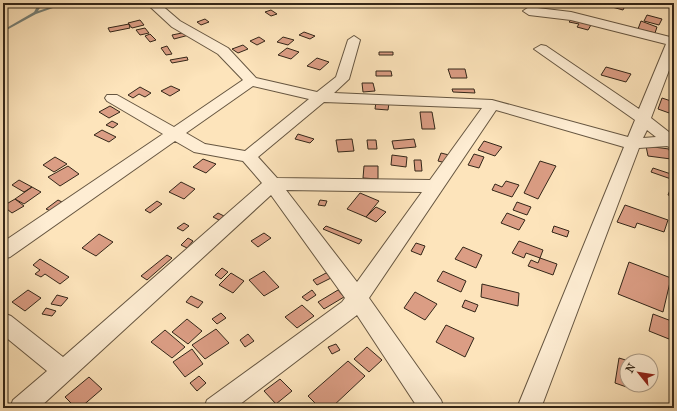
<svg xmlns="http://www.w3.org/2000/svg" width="677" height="411" viewBox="0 0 677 411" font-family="'IM FELL French Canon',serif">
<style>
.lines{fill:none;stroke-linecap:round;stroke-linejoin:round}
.stream{fill:#768178;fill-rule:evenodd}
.building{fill:#db9d84;stroke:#332618}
.minor-casing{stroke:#665641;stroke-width:2}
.minor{fill:#feedd3;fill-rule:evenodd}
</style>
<rect width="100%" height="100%" fill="#fde4bb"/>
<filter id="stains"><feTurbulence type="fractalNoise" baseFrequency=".005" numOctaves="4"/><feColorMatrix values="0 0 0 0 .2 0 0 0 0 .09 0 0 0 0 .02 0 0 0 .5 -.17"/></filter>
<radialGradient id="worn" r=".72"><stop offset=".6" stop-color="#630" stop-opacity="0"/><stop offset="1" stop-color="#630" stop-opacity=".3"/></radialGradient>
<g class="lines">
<!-- stream -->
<path class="stream" d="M39 3H43L38 11 62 3H67L36 14 3 32V30L34 12Z"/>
</g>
<!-- building -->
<path class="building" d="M614 4 625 6 623 10 612 7Z
M271 10 277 14 271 16 265 12Z
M647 15 662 19 659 25 644 21Z
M205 19 209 22 201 25 197 22Z
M140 20 144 25 132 28 128 23Z
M571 20 591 25 588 30 577 27 579 24 569 22Z
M641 21 657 27 655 33 638 29Z
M129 24 130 28 110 32 108 28Z
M145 28 149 33 140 35 136 30Z
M187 32 189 35 174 39 172 35Z
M304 32 315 36 310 39 299 35Z
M150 34 156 40 150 42 145 36Z
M259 37 265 41 257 45 250 41Z
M283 37 294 40 288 45 277 42Z
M243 45 248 49 238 53 232 49Z
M167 46 172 54 166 55 161 48Z
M287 48 299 52 291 59 278 55Z
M379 52H393V55H379Z
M187 57 188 60 172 63 170 60Z
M317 58 329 62 320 70 307 66Z
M606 67 631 74 626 82 601 75Z
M448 69H465L467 78H451Z
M376 71H391L392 76H376Z
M362 83H373L375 91 363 92Z
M171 86 180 90 170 96 161 91Z
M140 87 151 93 145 97 139 94 133 98 128 95Z
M452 89H474L475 93 453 92Z
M662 98 674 102 672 114 658 109Z
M376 102 389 103 388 110 375 109Z
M110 106 120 112 109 118 99 112Z
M420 112H432L435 129H422Z
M112 121 118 124 113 128 106 125Z
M102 130 116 137 109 142 94 135Z
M298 134 314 139 310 143 295 139Z
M352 139 354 151 338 152 336 140Z
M414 139 416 147 394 149 392 141Z
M367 140H376L377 149H368Z
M484 141 502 147 495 156 478 150Z
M646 146 669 149 671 159 648 156Z
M441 153 449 155 446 163 438 161Z
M474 154 484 157 479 168 468 165Z
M392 155 407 157 406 167 391 165Z
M55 157 67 164 54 172 43 165Z
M203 159 216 164 206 173 193 167Z
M414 160H421L422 171H415Z
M540 161 556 166 538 199 524 193Z
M68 166 79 174 60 186 48 177Z
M364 166H378V179L363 178Z
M653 168 674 175V197L668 195 674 180 651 172Z
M19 180 32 187 24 192 12 185Z
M506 181 519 185 512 197 492 190 495 184 502 187Z
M181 182 195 189 184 199 169 192Z
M32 187 41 192 24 204 15 199Z
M360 193 379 201 366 217 347 209Z
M15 199 24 206 12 213 3 206Z
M58 200 64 203 53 212 46 209Z
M320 200 327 201 325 206 318 205Z
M157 201 162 204 150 213 145 210Z
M517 202 531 207 527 215 513 210Z
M625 205 668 220 664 232 637 223 635 228 617 222Z
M376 207 386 212 376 222 366 217Z
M218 213 224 216 219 220 213 217Z
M507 213 525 220 519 230 501 223Z
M184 223 189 226 183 231 177 228Z
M326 226 362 240 359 244 323 229Z
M554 226 569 231 567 237 552 232Z
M264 233 271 238 258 247 251 241Z
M99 234 113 242 96 256 82 248Z
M188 238 193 241 187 248 181 245Z
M519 241 543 250 540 258 526 253 524 258 512 253Z
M416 243 425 246 421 255 411 251Z
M463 247 482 255 476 268 455 259Z
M167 255 172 258 147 280 141 276Z
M540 258 557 264 553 275 528 266 531 260 538 263Z
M40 259 69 277 60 284 45 274 41 277 35 274 40 270 33 265Z
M629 262 671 278 663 312 618 294Z
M222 268 228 272 221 279 215 275Z
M264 271 279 287 264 296 249 280Z
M443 271 466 281 461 292 437 281Z
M231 273 244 281 233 293 219 285Z
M326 273 331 278 317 285 313 280Z
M482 284 519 293 518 306 481 297Z
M28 290 41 298 25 311 12 302Z
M312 290 316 295 307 301 302 297Z
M338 290 344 297 324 309 318 302Z
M415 292 437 304 425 320 404 308Z
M57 295 68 298 61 306 51 304Z
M191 296 203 302 198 308 186 302Z
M465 300 478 305 475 312 462 307Z
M302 305 314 316 297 328 285 317Z
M46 308 56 311 52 316 42 314Z
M221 313 226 318 217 324 212 319Z
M653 314 674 322V341L649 331Z
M187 319 202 331 188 344 172 332Z
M446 325 474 338 465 357 436 342Z
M216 329 229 343 205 359 192 345Z
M165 330 185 347 172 358 151 342Z
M248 334 254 341 245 347 240 340Z
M336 344 340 350 332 354 328 347Z
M367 347 382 360 369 372 354 359Z
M192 349 203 364 185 377 173 362Z
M619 358 629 361H627V385H638V391L615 383Z
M348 361 365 376 331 408H320L308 396Z
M199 376 206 383 197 391 190 383Z
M89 377 102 389 80 408H76L65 397Z
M280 379 292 391 276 404 264 391Z"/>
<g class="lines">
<!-- minor casing -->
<g class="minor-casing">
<path id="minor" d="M146 3H159L180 21 228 48 256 78 317 92 336 77 348 40 354 36 360 40 349 79 334 93 492 100 628 137 635 120 534 49 541 45 546 46 639 109 666 44 571 20 529 15 523 11 529 7 571 12 670 37 674 36V57L651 118 674 136V149L667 146 639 148 541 408H517L624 147 496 110 369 298 441 400 444 408H418L357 315 235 408H204L207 400 342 302 345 298 271 195 39 408H10L13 400 47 371 3 335V313L11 316 63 357 262 183 243 161 194 152 175 141 10 257 3 259V242L163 134 107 101 105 98 107 95H117L174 127 243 80 218 54 172 27ZM253 86 309 99 245 151 205 144 186 133ZM324 102 482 108 430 180 277 178 258 157ZM647 130 656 137 643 138ZM286 190 422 192 357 282Z"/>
</g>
<!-- minor -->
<use href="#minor" class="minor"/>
</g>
<!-- margin -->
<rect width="677" height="411" fill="none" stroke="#fde4bb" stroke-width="16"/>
<rect x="4" y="4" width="669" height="403" fill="none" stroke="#332618" stroke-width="2"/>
<rect x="8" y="8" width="661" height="395" fill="none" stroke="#332618"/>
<!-- north arrow -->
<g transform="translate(639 373) rotate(300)"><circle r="19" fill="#feedd3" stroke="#ad9d88"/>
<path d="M0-3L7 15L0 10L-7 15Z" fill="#8f2418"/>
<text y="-6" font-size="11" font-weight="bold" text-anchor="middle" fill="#332618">N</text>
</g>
<rect width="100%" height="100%" filter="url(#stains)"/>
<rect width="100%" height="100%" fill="url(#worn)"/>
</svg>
